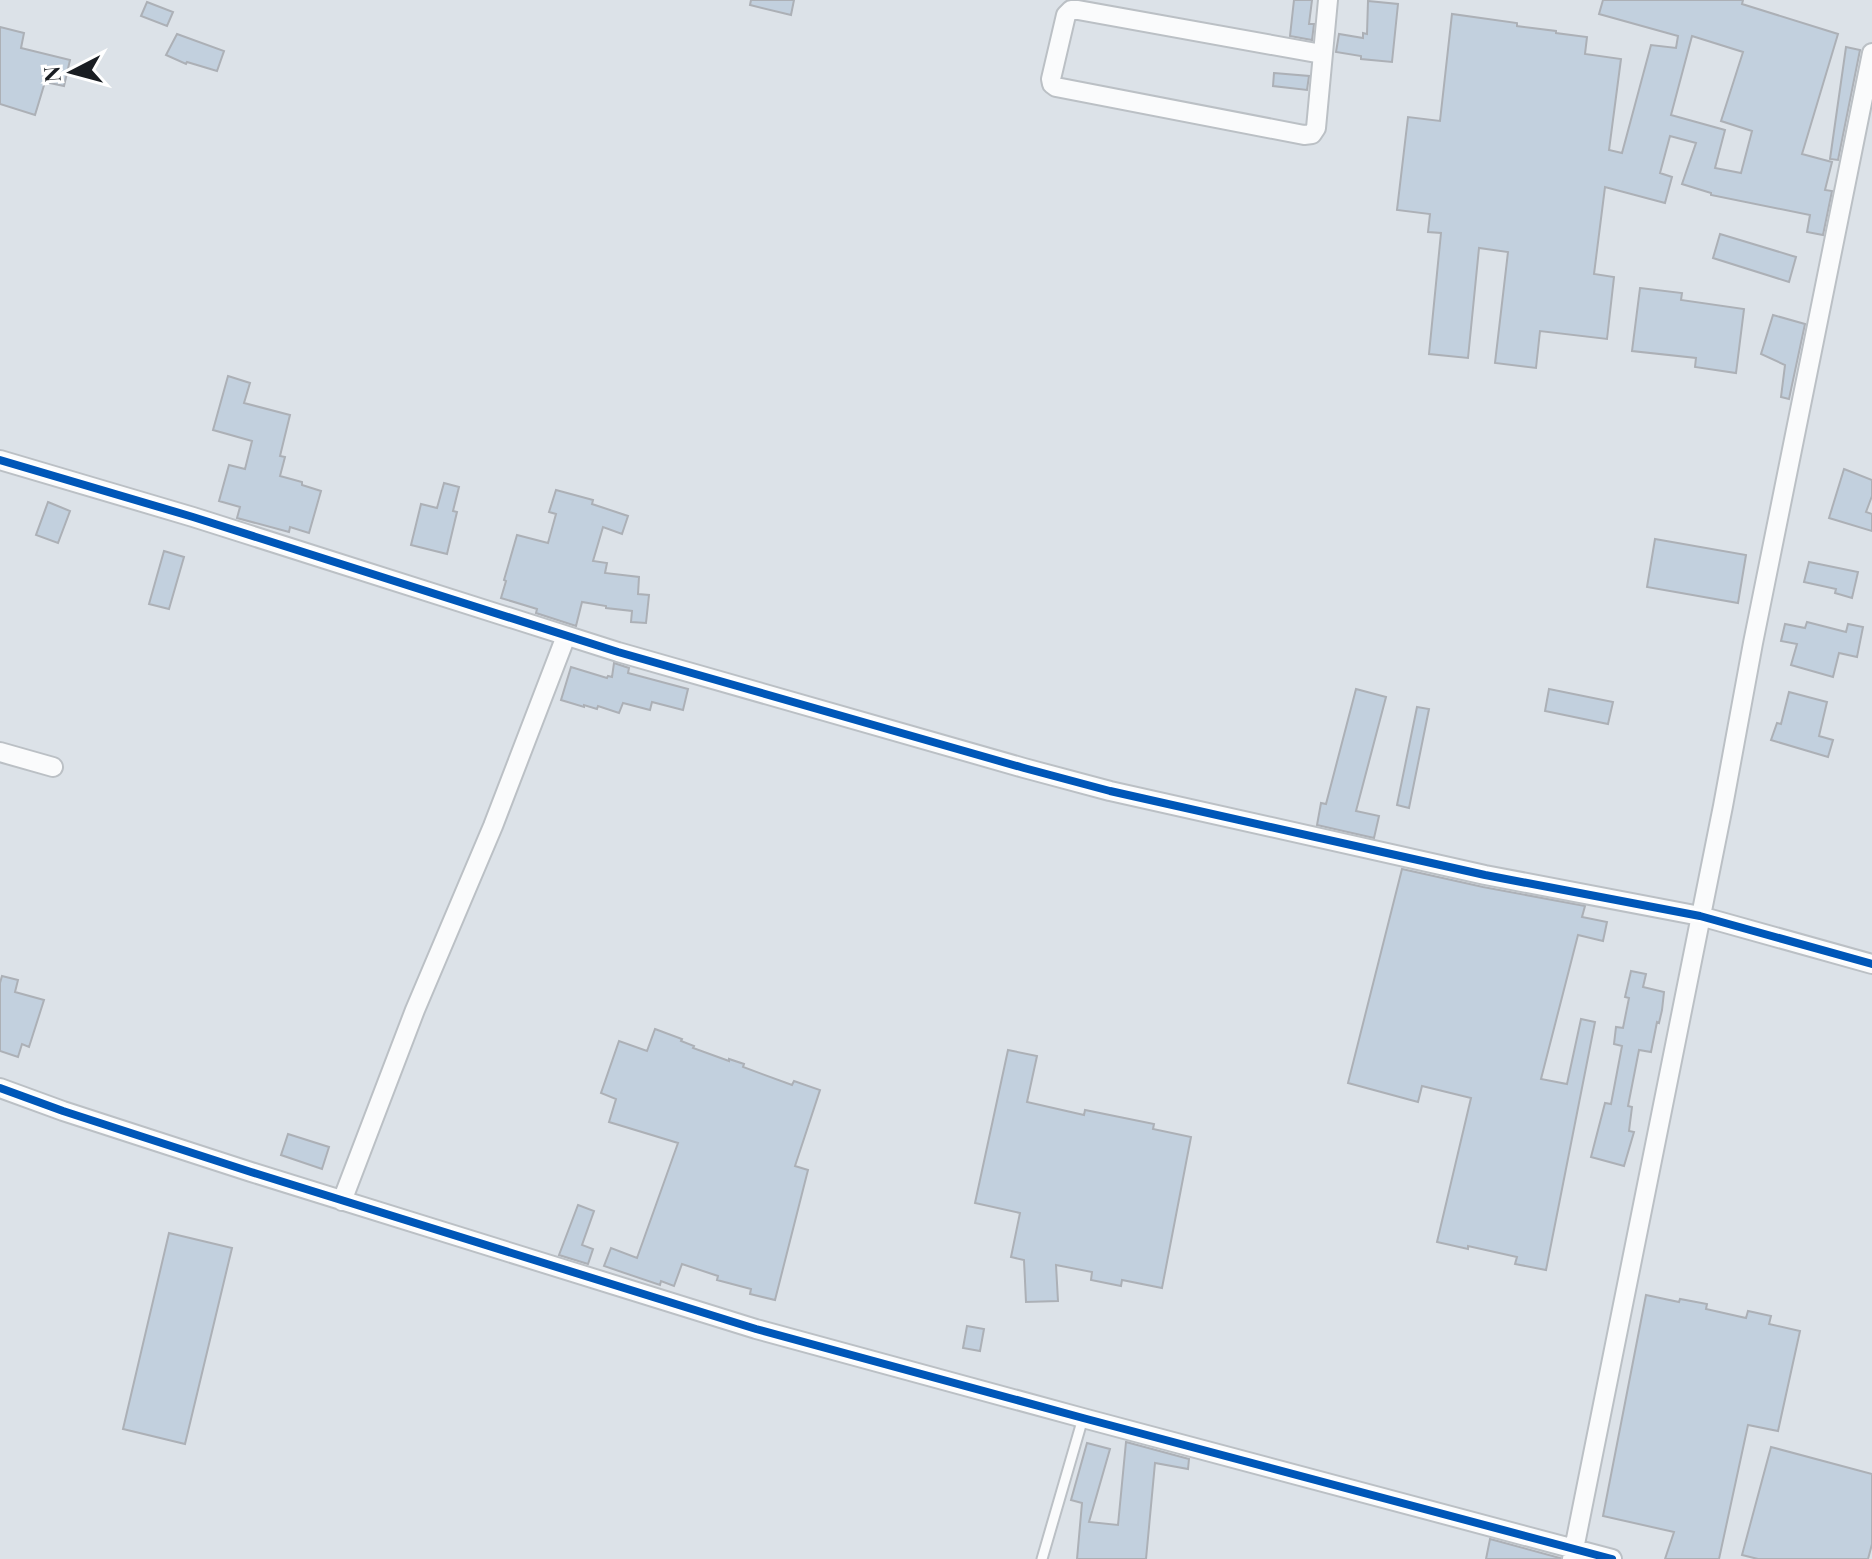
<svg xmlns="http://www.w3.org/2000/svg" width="1872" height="1559" viewBox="0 0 1872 1559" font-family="'Playfair Display',serif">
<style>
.building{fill:#c2d0de;stroke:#acb0b6;stroke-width:2;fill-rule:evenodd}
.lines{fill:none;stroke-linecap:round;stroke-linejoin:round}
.service-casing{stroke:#bbc0c5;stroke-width:13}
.minor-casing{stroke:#bbc0c5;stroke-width:22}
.service{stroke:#fafbfc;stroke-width:9}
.minor{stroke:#fafbfc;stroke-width:18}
.cycleway-casing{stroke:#fff;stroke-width:13}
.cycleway{stroke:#0057b8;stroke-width:8}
</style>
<rect width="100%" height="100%" fill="#dce2e8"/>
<!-- building -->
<path class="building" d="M751 0H794L791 15 750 5Z
M1294 0H1312L1309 24H1314L1312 40 1290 36Z
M1603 0H1743L1742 4 1838 34 1802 154 1832 162 1825 190 1832 191 1823 235 1807 232 1810 215 1711 195V193L1682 184 1696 143 1670 136 1660 173 1672 177 1665 203 1605 187 1594 274 1614 277 1607 339 1540 331 1536 368 1495 363 1508 252 1479 248 1468 358 1429 354 1441 233 1428 232 1430 214 1397 210 1408 117 1440 121 1452 14 1517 23V26L1556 31V33L1587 37 1585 54 1621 59 1609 150 1622 153 1651 45 1676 48 1678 36 1599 14ZM1692 36 1743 52 1721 121 1752 131 1741 173 1715 168 1725 130 1671 115Z
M1368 1 1398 4 1392 62 1361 59V56L1336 52 1339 34 1363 38V33L1367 34Z
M147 2 173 12 167 26 141 16Z
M0 27 24 33 21 48 70 60 64 86 45 82 35 115 0 104Z
M177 34 224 51 217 71 187 62 186 64 166 55Z
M1846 47 1860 50 1838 160 1830 159Z
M1274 73 1309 76 1307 90 1273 86Z
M1720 234 1796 257 1789 282 1713 258Z
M1640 288 1682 293 1681 300 1744 309 1736 373 1695 367 1696 358 1632 351Z
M1773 315 1805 324 1789 399 1781 397 1785 365 1761 354Z
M228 376 250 383 244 403 290 415 280 456 285 457 280 476 302 482V485L321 491 309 533 290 527 289 532 237 518 240 507 219 501 229 465 245 469 252 441 213 430Z
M1844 469 1872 480V496L1866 512 1872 514V531L1829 518Z
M444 483 459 487 453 511 457 512 447 554 411 545 421 504 437 508Z
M556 490 593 500 592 504 628 516 622 534 603 527 593 561 607 563 605 573 639 577 638 594 649 595 646 623 631 622 632 611 606 608V606L582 602 576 626 536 613 537 609 501 598 506 581 504 580 517 535 548 543 556 514 549 512Z
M48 502 70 511 58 543 36 535Z
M1655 539 1746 555 1738 603 1647 587Z
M164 551 184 557 169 609 149 604Z
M1809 562 1858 572 1852 598 1835 593 1836 589 1804 582Z
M1807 622 1846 632 1848 624 1863 627 1857 657 1839 653 1833 677 1791 665 1797 644 1781 641 1785 624 1805 628Z
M614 663 629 668 628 673 688 689 683 710 652 702 650 710 623 703 619 713 598 706 597 709 584 705V707L561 700 571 667 607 678 608 676 612 677Z
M1356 689 1386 697 1356 811 1379 816 1374 838 1317 825 1321 803 1326 804Z
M1549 689 1613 702 1608 724 1545 711Z
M1789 692 1827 702 1819 736 1833 740 1828 757 1771 740 1777 723 1781 724Z
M1417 707 1429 709 1409 808 1397 805Z
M1402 869 1483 887 1585 906 1582 917 1607 922 1603 941 1578 935 1541 1079 1567 1084 1581 1019 1595 1022 1546 1270 1515 1264 1517 1257 1468 1246V1249L1437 1242 1471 1098 1422 1086 1418 1102 1348 1083Z
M1631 971 1646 974 1643 987 1664 992 1662 1010 1659 1023 1657 1022 1651 1052 1639 1050 1628 1106 1632 1107 1629 1131 1634 1132 1624 1166 1591 1157 1605 1103 1611 1104 1622 1046 1614 1044 1616 1027 1623 1028 1629 998 1625 997Z
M2 976 18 980 15 992 44 1000 29 1047 22 1044 18 1057 0 1051V983Z
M655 1029 682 1039 681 1041 694 1046 693 1048 729 1061V1059L744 1064 743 1067 792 1085 794 1081 820 1090 795 1166 808 1170 775 1300 750 1294 751 1289 717 1280 718 1276 682 1264 674 1286 661 1281 660 1285 604 1266 611 1248 637 1258 678 1143 609 1122 616 1099 601 1093 619 1041 647 1051Z
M1008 1050 1037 1056 1027 1102 1084 1115 1085 1110 1154 1124 1153 1129 1191 1137 1162 1288 1122 1280 1121 1286 1091 1280 1092 1272 1056 1265 1058 1301 1026 1302 1024 1260 1011 1257 1020 1213 975 1203Z
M288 1134 329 1147 322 1169 281 1155Z
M578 1205 594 1211 582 1245 593 1249 588 1264 559 1255Z
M169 1233 232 1248 185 1444 123 1429Z
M1646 1295 1679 1302 1680 1299 1707 1304 1706 1309 1746 1318 1748 1311 1771 1316 1769 1324 1800 1331 1778 1431 1748 1425 1719 1559H1665L1674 1532 1603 1516Z
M967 1326 984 1329 980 1351 963 1348Z
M1126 1442 1189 1459 1188 1469 1155 1463 1146 1559H1077L1082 1503 1071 1500 1087 1443 1110 1449 1089 1522 1118 1525Z
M1771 1447 1872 1474V1544L1868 1559H1758L1742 1555Z
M1490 1539 1560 1558V1559H1486Z"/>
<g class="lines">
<!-- service casing -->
<g class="service-casing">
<path id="service" d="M1042 1559 1083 1418"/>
</g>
<!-- minor casing -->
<g class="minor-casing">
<path id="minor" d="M1322 54 1078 10H1071L1066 15 1051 79 1052 84 1056 87 1304 135 1312 134 1316 128 1328 0
M0 460 193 517 618 652 1024 768 1110 791 1485 875 1700 916 1872 964
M0 752 53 767
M0 1088 63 1111 251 1172 756 1329 1083 1418 1612 1559
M342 1201 415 1010 493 826 566 636
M1572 1559 1723 806 1753 643 1872 53"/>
</g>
<!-- service -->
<use href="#service" class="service"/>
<!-- minor -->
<use href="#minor" class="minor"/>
<!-- cycleway casing -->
<g class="cycleway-casing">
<path id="cycleway" d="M0 460 193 517 618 652 1024 768 1110 791 1485 875 1700 916 1872 964
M0 1088 63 1111 251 1172 756 1329 1083 1418 1612 1559"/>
</g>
<!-- cycleway -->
<use href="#cycleway" class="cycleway"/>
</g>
<!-- north arrow -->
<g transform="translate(72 72) rotate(264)" stroke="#ffffff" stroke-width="6" paint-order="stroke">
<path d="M0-6L14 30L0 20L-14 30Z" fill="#191d22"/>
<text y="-12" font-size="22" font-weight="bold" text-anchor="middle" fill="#191d22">N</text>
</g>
</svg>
